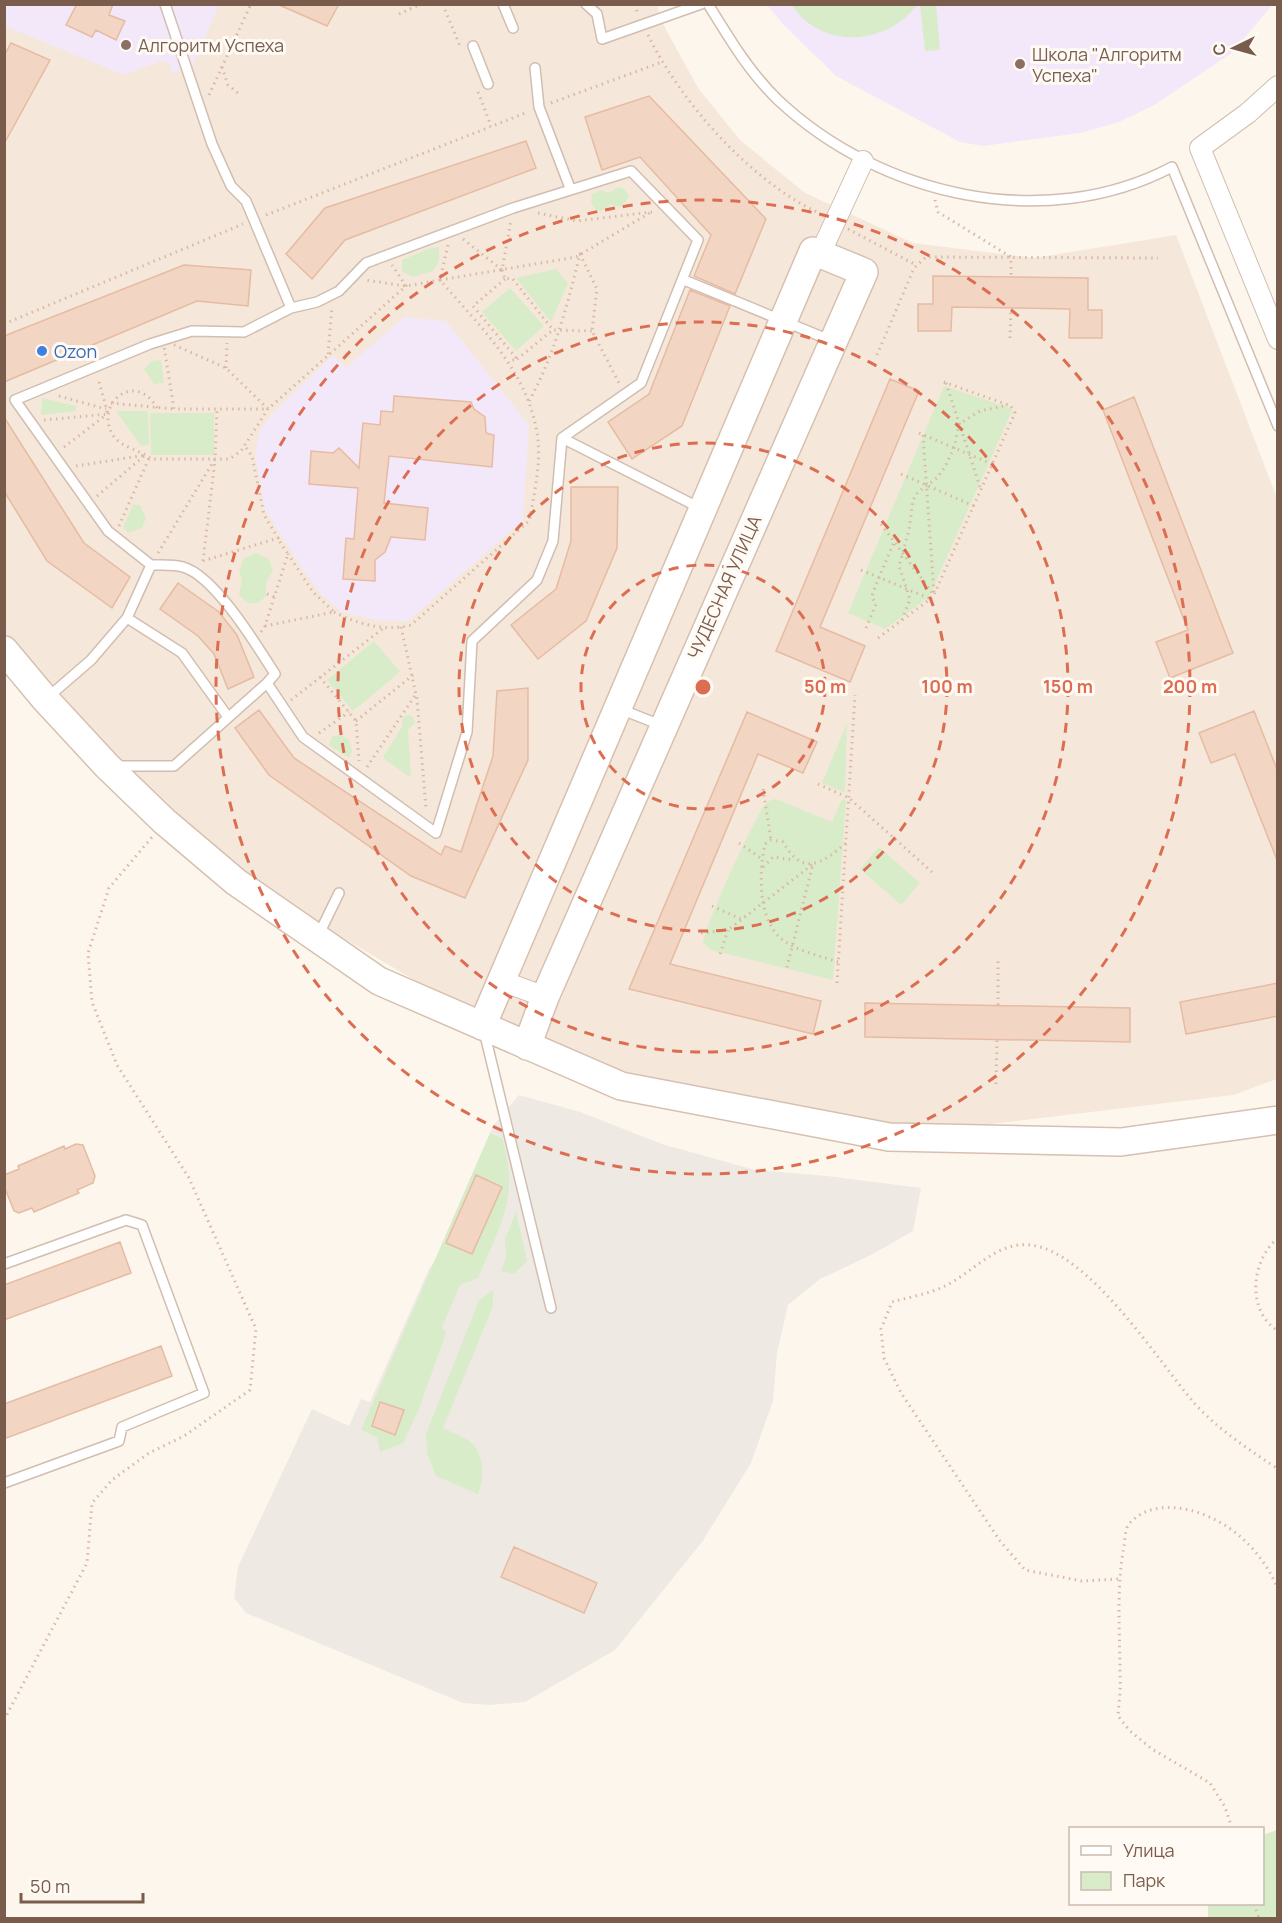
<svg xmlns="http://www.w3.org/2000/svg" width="1282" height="1923" viewBox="0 0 1282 1923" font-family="Manrope,sans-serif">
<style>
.residential{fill:#f5e8da}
.industrial{fill:#efe9e4}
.education{fill:#f3e8fa}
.green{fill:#d8ecc9}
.building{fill:#f3d5c3;stroke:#e6bba3;stroke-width:1.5}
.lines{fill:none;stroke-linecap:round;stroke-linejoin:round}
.lane-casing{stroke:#d1beb0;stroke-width:12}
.street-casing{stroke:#d1beb0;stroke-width:22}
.secondary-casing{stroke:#d6c0b0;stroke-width:30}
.path{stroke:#d9b8a5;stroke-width:3;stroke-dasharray:1.5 4.5;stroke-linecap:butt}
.lane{stroke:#fff;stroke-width:9}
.street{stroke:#fff;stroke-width:20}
.secondary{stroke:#fff;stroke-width:27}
.ring{fill:none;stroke:#dc6d51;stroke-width:3;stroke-dasharray:10 8}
.education-dot{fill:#8d6e63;stroke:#fffaf3;stroke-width:2}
.shop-dot{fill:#3f7fe0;stroke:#fffaf3;stroke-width:2}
.labels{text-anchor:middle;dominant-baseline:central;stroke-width:6;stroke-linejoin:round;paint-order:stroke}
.education-label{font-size:18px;fill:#785e54;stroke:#fffaf3;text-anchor:start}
.shop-label{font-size:18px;fill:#366cbe;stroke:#fffaf3;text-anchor:start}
.street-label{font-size:18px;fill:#7a5c4d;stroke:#fffaf3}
.centre{fill:#dc6d51;stroke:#fffaf3;stroke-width:3}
.ring-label{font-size:18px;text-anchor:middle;font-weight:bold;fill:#dc6d51;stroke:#fffaf3;stroke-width:6;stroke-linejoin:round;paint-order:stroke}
</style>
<rect width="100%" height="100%" fill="#fdf6ec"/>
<!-- residential -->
<path class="residential" d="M5 5H657L663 24 698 88 740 140 805 193 913 243 1034 258 1176 235 1277 498V1079L1233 1095 933 1131 628 1076 433 991 274 897 157 803 14 650 5 635Z"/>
<!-- industrial -->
<path class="industrial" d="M519 1095 580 1112 662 1144 755 1170 827 1176 921 1188 913 1231 871 1255 820 1279 788 1305 777 1353 773 1401 751 1463 702 1542 615 1650 525 1702 490 1705 463 1703 246 1613 234 1598 238 1567 312 1409 349 1426 361 1399 370 1402 429 1269 436 1259 493 1126Z"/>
<!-- education -->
<path class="education" d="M4 5H219L192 67 172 73 170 64 161 61 124 75 5 26Z
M767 5H1272L1233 52 1156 104 1119 122 1080 133 983 146 960 142 836 76 782 23Z
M404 317 446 321 529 425 523 520 408 621 376 620 341 612 320 593 301 567 265 509 255 455 259 433 271 415 333 355 346 368Z"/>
<!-- green -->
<path class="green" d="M792 5H917C887 46 820 50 792 5Z
M920 5H936L940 50 925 51Z
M618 187 623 188 629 195 623 207 610 205 601 211 596 210 591 203 592 194 601 190 609 193Z
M439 247V261L433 271 413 277 402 272V260L431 248Z
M556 269 568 283 551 322 516 278Z
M510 288 544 326 516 351 482 312Z
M161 360 164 383 154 384 144 369 152 361Z
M944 386 1013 409 929 597 885 629 848 613Z
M42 398 76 406V411L41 415Z
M116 411H148L149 445 141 446Z
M150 413H214V455H151Z
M133 504 140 505 146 518 142 528 128 533 123 527Z
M256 553 268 558 273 570 266 583V596C257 607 246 605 239 594L242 580 239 570 244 558Z
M374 641 400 672 353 711 327 680Z
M408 715 413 717 415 723 408 730 411 775 408 776 384 759V755L402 727 403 717Z
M847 723 845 793 822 783Z
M342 735 349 740 352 751 349 758 329 745 332 736Z
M776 799 832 822 842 799 846 800 833 980 711 950 703 943C704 928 753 820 764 806 768 801 770 800 776 799Z
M879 847 920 883 901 905 860 869Z
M490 1133 503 1139C506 1154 510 1170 509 1185 508 1217 490 1249 478 1278L460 1285 442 1327 446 1333 419 1409 403 1443 380 1452 377 1437 361 1430Z
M516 1211 527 1261 514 1274 501 1271 506 1257 505 1240Z
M493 1290V1306L443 1428C465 1440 478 1438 482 1466 483 1477 482 1484 478 1494L436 1476 427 1453 426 1434 479 1300Z
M1277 1830V1918H1208V1904H1262L1263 1835Z"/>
<!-- building -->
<path class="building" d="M77 4H113L109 15 125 21 116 40 96 30 92 37 66 25Z
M277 4H339L327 26Z
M11 43 50 60 4 144V56Z
M649 96 766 219 735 294 694 276 711 235 640 157 602 170 585 117Z
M526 141 536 168 345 240 312 279 286 254 325 208Z
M184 265 251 270 248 306 197 301 4 382V336Z
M933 276 1088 278V310H1102V338H1069L1070 309 952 307 951 331H918V304H933Z
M690 290 730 306 682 426 632 459 608 422 649 394Z
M890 379 919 391 820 627 865 646 850 682 776 651Z
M394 396 471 402 474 409 485 417 486 433 494 435 492 467 389 456 384 503 428 508 425 540 391 537 385 552 375 560V581L343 579 346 538 354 539 358 488 309 484 311 451 333 453 339 448 359 468 363 423 380 425 381 411 393 412Z
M1134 397 1233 653 1170 678 1156 642 1188 630 1103 410Z
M4 417 84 543 130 577 112 608 47 561 4 491Z
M571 487H618L617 548 586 621 538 659 511 625 556 589 571 541Z
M178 583 219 612 237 635 254 677 228 689 214 654 198 636 160 609Z
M528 688V760L465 898 411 876 269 775 235 728 259 710 294 758 441 855 445 846 461 852 493 756 497 691Z
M1254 711 1278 772 1277 860 1235 754 1211 763 1199 733Z
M747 712 817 742 803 773 758 754 670 964 821 1001 813 1034 629 989Z
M1278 983V1016L1186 1034 1180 1002Z
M865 1003 1130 1008V1042L865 1037Z
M76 1144 83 1145 95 1176 93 1183 77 1190 79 1193 34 1212 32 1208 19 1213 14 1211 4 1186V1175L19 1169 18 1166 64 1146 65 1149Z
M476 1175 502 1187 472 1254 446 1243Z
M120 1242 131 1273 4 1320V1285Z
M161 1346 172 1376 4 1439V1404Z
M380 1402 404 1410 395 1435 372 1426Z
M514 1547 597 1583 584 1613 501 1577Z"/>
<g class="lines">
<!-- lane casing -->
<g class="lane-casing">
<path id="lane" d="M165 4 212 144 231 186 246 201 291 308
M503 4 513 28
M586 4 597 14 602 39 701 4
M708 4C729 38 749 72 778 100 880 196 1045 234 1172 167L1278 426
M473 46 488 84
M535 68 539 107 570 188
M684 280 832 341
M562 438 702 509
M151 565C161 565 173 564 183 567 215 576 257 646 275 674L267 683
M127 618 182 653 228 717
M47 698 91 660 127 618 151 565 108 531 15 400 150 344 192 331 244 332 291 308 317 302 339 291 366 263 513 208 631 171 698 240 641 383 562 438 553 541 537 580 472 641 467 732 436 833 303 737 267 683 174 766H116
M620 709 663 726
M318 936 339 893
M484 1031 551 1308
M4 1264 126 1220 142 1225 204 1393 122 1427 119 1441 4 1483"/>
</g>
<!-- street casing -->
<g class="street-casing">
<path id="street" d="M1278 86 1248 113 1200 148 1278 339
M820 254 863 161
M502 981 545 997"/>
</g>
<!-- secondary casing -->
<g class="secondary-casing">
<path id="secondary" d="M4 650 45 699 107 766 164 821 236 882 379 981 621 1086 889 1137 1121 1142 1278 1120
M482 1026 813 251 864 272 545 997 527 1046"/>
</g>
<!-- path -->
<path class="path" d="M635 4 638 15
M445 10 460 46
M399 14 421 4
M648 35C681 102 750 181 819 213
M222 67 228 85 238 93
M478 92 491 126
M209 95 251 4
M551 103 662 62
M935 200 938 212 1011 257V277
M538 213 577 221 652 212
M266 215 528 112
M848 229 916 265
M463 239 502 270 511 221
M448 245 440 280 576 257 653 211
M502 270 505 279 512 278 553 330 592 331
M505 279 473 306 517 359 510 361
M4 324 243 224
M1010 338 1011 308
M163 340 226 368 268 409H174Z
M328 354 332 307
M877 355 914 268 926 257 1158 258
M517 359 553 330
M226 368 227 343
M946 383 981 490
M59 396 106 409
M529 401C555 354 567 306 580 254L597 289 592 331 620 385
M111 403 174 409
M157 408C134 368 91 407 115 438 124 448 140 450 151 459H229L241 451 268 409 406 286 392 265
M44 420 108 414 98 378
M919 433 992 464
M923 435 934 594
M64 447 106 415
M76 466 146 455
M901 474 974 506
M97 496 144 456
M881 524 933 594
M119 526 149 458
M158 553 215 459 217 409
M203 561 278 538 264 515 252 456 245 446
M203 561 215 460
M861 570 931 599
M267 594 275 597
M334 612C358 624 385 632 411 625L530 520C534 493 542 461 537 433 527 370 480 327 440 280L406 286 365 280
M902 620 910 599 899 566 909 530 913 500 918 492 937 478 945 467 954 448 959 424 980 411 1008 405
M265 626 334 612 313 592 288 554
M401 627 417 699 426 809
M866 628 876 604 872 597 873 592 894 542
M261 632 265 626 288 554 278 539
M878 638 933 597 1015 413 1011 406 941 381
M320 677 356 721 359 761
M291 700 385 627
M356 721 413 675
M319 733 349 712
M367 767 416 694
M818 784 849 798 932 872
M763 789 771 840
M739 843 762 859
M763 867 773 857 793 860
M712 906 741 919
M701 933 728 930 813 864 786 971
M720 954 728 930
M838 962C821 956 797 951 783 940 757 921 759 871 765 844L771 840 783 842C803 877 821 864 846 843
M837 983 855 695
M998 1005V958
M996 1084 997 1040
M1278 1238C1251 1260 1246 1311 1278 1331
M1118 1579 1082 1581 1025 1570 1000 1541 901 1393 884 1358 881 1329 892 1302C909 1297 929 1294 945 1286 972 1273 997 1241 1030 1245 1089 1251 1158 1361 1195 1404 1219 1430 1248 1449 1278 1469
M4 1720 87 1563 92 1503 112 1480 149 1453 184 1436 250 1390 256 1329 189 1178 117 1065 92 1002 88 953 109 888 152 837
M1232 1828 1225 1807 1210 1783 1152 1749 1130 1731 1118 1716C1119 1702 1121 1688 1120 1674 1120 1631 1116 1589 1124 1546 1125 1539 1125 1529 1129 1524 1147 1503 1178 1505 1202 1514 1237 1527 1263 1554 1278 1589
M1254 1904 1259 1918"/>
<!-- lane -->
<use href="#lane" class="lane"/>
<!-- street -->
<use href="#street" class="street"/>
<!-- secondary -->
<use href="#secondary" class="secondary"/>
</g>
<!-- distance rings -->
<g class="ring">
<circle cx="703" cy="687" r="122"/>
<circle cx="703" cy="687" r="244"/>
<circle cx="703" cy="687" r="365"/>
<circle cx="703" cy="687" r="487"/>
</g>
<!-- markers -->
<g class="education-dot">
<circle cx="126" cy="45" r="6"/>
<circle cx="1020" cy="64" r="6"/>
</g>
<circle class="shop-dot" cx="42" cy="351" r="6"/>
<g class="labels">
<!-- education labels -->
<g class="education-label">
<text x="138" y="45">Алгоритм Успеха</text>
<text x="1032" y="54">Школа "Алгоритм<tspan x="1032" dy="21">Успеха"</tspan></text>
</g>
<!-- shop labels -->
<g class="shop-label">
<text x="54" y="351">Ozon</text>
</g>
<!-- street labels -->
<g class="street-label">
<text transform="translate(724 587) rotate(-66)">ЧУДЕСНАЯ УЛИЦА</text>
</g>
</g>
<circle cx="703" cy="687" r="9" class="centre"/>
<g class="ring-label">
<text x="825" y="693">50 m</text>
<text x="947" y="693">100 m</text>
<text x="1068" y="693">150 m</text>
<text x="1190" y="693">200 m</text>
</g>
<!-- border -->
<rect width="1282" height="1923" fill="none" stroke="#7a5c4d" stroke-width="12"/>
<!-- legend -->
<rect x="1069" y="1827" width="195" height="78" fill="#fffaf3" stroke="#cabbb1" stroke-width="1.5"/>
<rect x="1081" y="1846" width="30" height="9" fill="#ffffff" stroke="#cabbb1" stroke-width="1.5"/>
<text x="1123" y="1857" font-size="18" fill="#7a5c4d">Улица</text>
<rect x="1081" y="1872" width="30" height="18" fill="#d8ecc9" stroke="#cabbb1" stroke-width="1.5"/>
<text x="1123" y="1887" font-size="18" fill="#7a5c4d">Парк</text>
<!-- north arrow -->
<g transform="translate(1234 48) rotate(265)" stroke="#fffaf3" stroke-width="4.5" paint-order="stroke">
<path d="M0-4.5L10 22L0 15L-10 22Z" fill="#7a5c4d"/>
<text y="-9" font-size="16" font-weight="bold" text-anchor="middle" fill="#7a5c4d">С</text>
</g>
<!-- scale -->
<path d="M21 1893v9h122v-9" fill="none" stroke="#7a5c4d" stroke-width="3"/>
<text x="30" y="1893" font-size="18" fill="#7a5c4d" stroke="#fffaf3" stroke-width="4.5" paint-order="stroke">50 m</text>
</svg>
